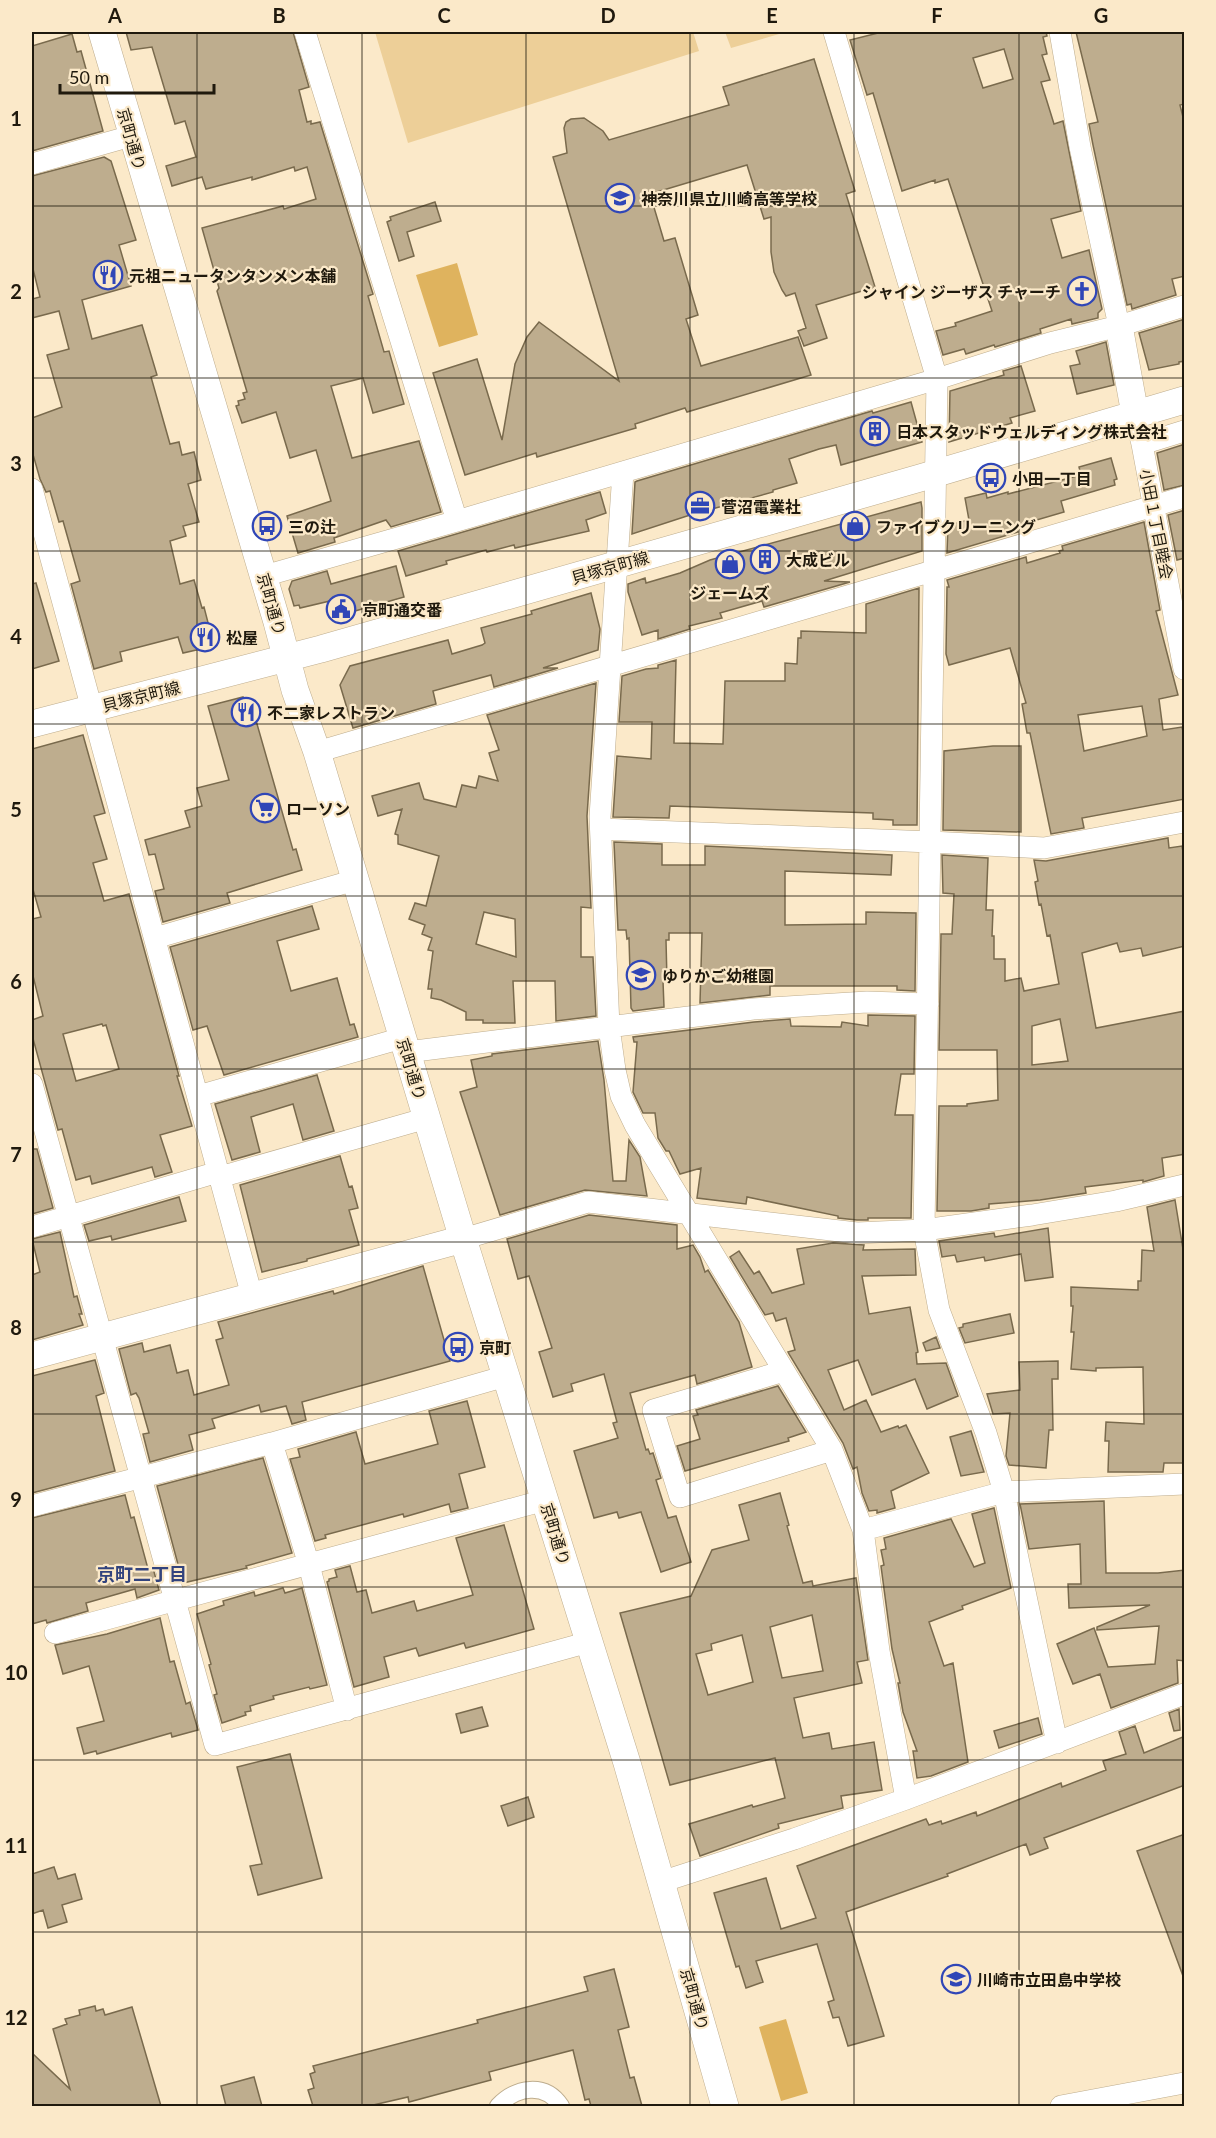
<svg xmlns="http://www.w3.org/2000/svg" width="1216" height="2138" viewBox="0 0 1216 2138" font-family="Lato,'Noto Sans JP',sans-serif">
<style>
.green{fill:#edcf98}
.water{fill:#dfb35e}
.building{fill:#bead8e;stroke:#796a4d;stroke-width:1.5;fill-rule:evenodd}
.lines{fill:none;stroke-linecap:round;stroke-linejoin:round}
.pedestrian-casing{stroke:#bead8e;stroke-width:18}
.minor-casing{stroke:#bead8e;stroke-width:22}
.tertiary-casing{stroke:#bead8e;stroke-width:28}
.pedestrian{stroke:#fff;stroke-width:16}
.minor{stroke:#fff;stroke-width:21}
.tertiary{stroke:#fff;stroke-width:27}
.grid{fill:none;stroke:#1f190d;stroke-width:1.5;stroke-opacity:0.55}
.labels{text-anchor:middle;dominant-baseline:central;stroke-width:4.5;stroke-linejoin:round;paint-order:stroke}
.street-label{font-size:16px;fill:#1f190d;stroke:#fbe9c9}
.poi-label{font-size:16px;font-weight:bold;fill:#1f190d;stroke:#fbe9c9;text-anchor:start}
.neighbourhood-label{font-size:18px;font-weight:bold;fill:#32437d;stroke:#fbe9c9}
.neatline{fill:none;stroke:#1f190d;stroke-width:2}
.grid-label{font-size:20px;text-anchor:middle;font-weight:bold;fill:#1f190d}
</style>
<rect width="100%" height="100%" fill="#fbe9c9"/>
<!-- green -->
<path class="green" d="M375 32H693L699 51 408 143Z
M725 32H786L731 48Z"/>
<!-- water -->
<path class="water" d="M457 263 478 335 439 347 416 275Z
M786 2019 808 2093 781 2101 759 2027Z"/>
<!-- building -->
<path class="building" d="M126 32H293L309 87 299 90 307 122 311 121V124L320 122 373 294 368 296 384 352 389 351 404 404 373 413 363 378 331 386 352 458 419 441 441 512 391 527 386 520 334 538 335 542 298 553 287 516 331 501 316 450 290 458 276 412 242 423 236 406 239 405 238 401 245 399 243 393 247 392 217 291 219 288 202 228 283 206 284 209 316 199 307 167 295 171 294 167 252 180V177L206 189 202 177 172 186 166 166 196 157 185 121 175 124 152 47 131 50Z
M882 32H1046L1047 36 1043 37 1047 54 1042 55 1050 80 1041 82 1054 124 1063 121 1081 211 1051 219 1062 258 1089 250 1102 309 1098 313V318L1072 324 1071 319 1040 329 1041 333 995 347 994 345 966 354 964 349 943 355 936 331 956 326 955 323 992 311 948 179 935 183V180L902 191 873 93 867 95 850 40ZM1004 49 1013 79 983 88 973 58Z
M1076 32H1185V104L1180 105 1185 125V276L1172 279 1176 295 1132 309 1131 304 1127 305 1093 145 1089 124 1098 122Z
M72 34 77 52 81 51 103 131 32 151V46Z
M814 59 855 191 846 194 875 287 816 305 827 338 804 346 798 331 806 328 795 293 786 296 782 290 774 272 771 252V217L764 219 747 165 650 194 664 241 675 238 698 315 686 319 701 366 798 337 811 375 687 412 685 408 635 424 636 428 537 457 536 453 465 475 433 373 477 359 502 440 515 364 527 337 539 322 619 381 553 157 567 153 564 128 566 122 571 119 584 118 603 131 609 140 729 105 723 87Z
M104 157 111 161 136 240 119 245 131 286 82 300 92 339 142 325 157 375 151 377 170 444 179 442 182 455 194 452 201 480 188 484 199 522 183 526 186 536 170 541 180 584 194 580 202 608 204 607 214 646 183 653 178 637 120 652 122 661 94 669 71 584 80 581 63 521 59 522 50 491 46 492 40 479 32 451V418L62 407 47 355 69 349 59 311 32 318V299L40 297 32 265V176Z
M435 202 441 221 407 232 414 256 399 261 387 222 391 220 390 217Z
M1185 319V361L1179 362V364L1149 370 1139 333Z
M1106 342 1114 385 1077 394 1070 366 1080 364 1076 351Z
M1021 366 1035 411 1010 418 1012 423 949 442 950 391 1004 375 1003 371Z
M911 402 922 442 841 465 836 445 819 449 789 459 797 483 773 490V492L687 516 632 534 635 482 637 481 872 411 873 413Z
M1185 444V485L1164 490 1157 453Z
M1111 458 1117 479 1114 480 1115 485 1061 501 1064 512 1016 526 1018 532 947 553 948 525 969 520 965 498 986 493 987 498 1008 492V494L1081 475 1079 467Z
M600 492 606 513 586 520 589 531 515 548 514 545 487 552 486 550 446 561 447 564 406 576 398 551Z
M921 502 922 508V551L824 581 850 582 764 607 762 601 720 613 722 618 689 626 690 629 658 639V630L642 635 628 592V584L645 578 646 583 680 573 710 560Z
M1185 510V558L1177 560 1168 515Z
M1144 522 1160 610 1156 611 1178 695 1159 699 1163 730 1182 727 1185 739V799L1082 818 1084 828 1051 834 1030 733H1027L1022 704 1026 703 1010 648 949 665 946 654 947 587H949L947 580 1026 557 1027 563 1060 553 1059 551 1063 550 1062 546ZM1142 706 1147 736 1084 751 1078 715Z
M396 566 404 597 334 617 330 601 300 608 299 605 294 606 289 589 292 581 327 571 331 584Z
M36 583 59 661 32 669V584Z
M919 588 917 825H893V820L873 819V813L670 806 669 818 613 817 617 756 651 759 652 722H619L622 676 646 669 658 668V665L676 660 674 743 723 744 725 681H785V663L797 664 798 638H801V631L866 633V604Z
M591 593 600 629 598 650 543 668H558L494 687 491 675 433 691 436 704 353 728 340 685 350 666 448 640 452 654 482 645 485 643 481 628 532 614 531 611Z
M596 683 587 816 591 908 581 907V957H593L596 1016 556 1021 555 981H513L515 1023H483V1020H466V1012L441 1000 431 998 432 989H428L433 951 428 950 432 938 422 934 425 925 409 919 415 903 426 906 439 856 398 844V835L395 834 402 809 378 816 372 796 419 783 424 799 456 807 462 785 476 788 479 776 498 781 489 753 499 750 487 715ZM484 912 515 919 516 957 476 944Z
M243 697 244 701 248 700 249 703H251L293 850 296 849 302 870 227 893 230 903 163 922 155 891 164 889 155 854 149 855 145 840 190 827 185 811 202 806 197 788 229 780 208 706Z
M83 735 105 813 94 816 107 859 93 863 104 901 129 894 179 1076H177L192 1126 160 1135 172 1172 155 1177 152 1167 92 1184 90 1176 76 1180 62 1129 58 1130 32 1035V1020L43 1016 32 972V919L41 917 32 886V749ZM102 1024 103 1026 106 1025 119 1069 76 1081 63 1034Z
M993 746H1021V832L943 830 944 751Z
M1168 838 1169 848 1182 846 1185 862V946L1143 956 1141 948 1120 952 1117 943 1082 953 1096 1028 1185 1011V1154L1162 1158 1164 1176 1143 1182V1180L1085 1187 1086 1193 1040 1200 989 1204V1208L971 1211H937L939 1106H967V1104L998 1100 997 1050H939L941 934H952L954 894 943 893 942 855 988 858 986 910H993L992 936H994V959H1005V981L1021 978 1024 991 1059 984 1050 935 1047 936 1041 904 1039 905 1035 882 1038 881 1034 860 1046 861ZM1060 1019 1068 1061 1032 1065V1026Z
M614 842 662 844V865H705V846L892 855 891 875 785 871V925L866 924V912L916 913 915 991 897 990V986H770V995L700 1003 702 933H669V940H666L667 981H663L664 1007 633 1011 631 1008 629 938 627 939 626 930H618Z
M312 906 319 929 277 941 291 991 337 978 350 1025 354 1024 358 1037 224 1075 207 1026 193 1030 170 947Z
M868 1015 915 1016 914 1074H901L895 1115H913L911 1218H868V1220H857L838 1218V1216L747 1197 746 1204 697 1198 701 1168 680 1174 669 1151H666L658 1138 655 1113H643L633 1092 637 1042H634L633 1037 754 1022 790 1019 791 1026 841 1027 842 1022 868 1026Z
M598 1041 604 1080 613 1181H626L629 1140 640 1157 647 1196 585 1190 500 1215 460 1092 477 1087 471 1060 492 1056V1054Z
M317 1075 334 1131 303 1140 293 1104 251 1117 260 1152 232 1160 215 1104Z
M32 1149H37L53 1208 32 1214Z
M340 1156 349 1187 352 1186 358 1208 349 1210 359 1245 307 1259V1261L262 1272 240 1185Z
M179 1197 186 1221 112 1240 111 1236 89 1241 84 1225Z
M1175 1200 1183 1249H1185V1463H1164L1163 1472H1108L1109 1441H1105L1106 1422 1144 1424 1143 1367 1096 1368V1371L1071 1369 1074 1332H1071L1073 1306H1071V1287L1138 1290V1281H1141L1142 1250 1154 1251 1147 1207Z
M589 1215 677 1225V1249L693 1245 700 1257 705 1272 708 1270 739 1322 752 1367 697 1384 695 1375 630 1393 646 1450 648 1449 650 1454 653 1453 661 1478 656 1480 668 1518 676 1516 691 1562 661 1572 641 1512 619 1518 617 1512 594 1518 574 1451 618 1438 613 1423 617 1422 604 1374 571 1384 573 1391 553 1397 539 1352 552 1348 529 1276 518 1279 507 1239Z
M1048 1228 1053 1277 1025 1281 1021 1254 985 1261 984 1257 957 1262 955 1255 942 1257 939 1241 994 1233 995 1237Z
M60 1232 74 1297 77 1296 82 1314H79L83 1325 32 1340V1275L40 1272 32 1239Z
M833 1243 864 1245 863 1250 915 1249 916 1275 862 1276 869 1314 910 1307 918 1352 916 1353 917 1364 946 1363 958 1396 927 1409 915 1379 872 1395 858 1360 828 1370 844 1410 866 1400 881 1432 898 1426 899 1428 906 1425 929 1473 891 1491 895 1508 877 1513V1510L869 1511 862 1493 857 1467 853 1469 843 1443 789 1354 788 1352 795 1350 786 1318 776 1321 773 1313 765 1315 730 1257 739 1251 754 1274 759 1271 772 1293 804 1284 797 1249Z
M423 1266 450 1361 302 1402 306 1420 292 1424 286 1406 261 1412 259 1405 212 1419 215 1428 189 1435 193 1450 150 1462 143 1434 149 1433 139 1398 136 1393 131 1395 119 1349 142 1343 144 1352 170 1345 177 1373 188 1370 194 1395 229 1385 216 1340 223 1338 218 1322 333 1291 334 1294Z
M1010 1314 1014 1333 965 1343 959 1328 963 1327V1324Z
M936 1337 940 1348 926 1351 923 1343Z
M95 1360 104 1393 96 1396 115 1471 32 1493V1376Z
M1058 1361V1379H1052L1053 1430H1049L1046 1468 1009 1465 1006 1456 1010 1413 993 1414 987 1394 1020 1390 1019 1362Z
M778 1386 806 1432 788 1438 789 1441 685 1471 677 1446 700 1439 693 1416 698 1415 696 1410Z
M467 1401 485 1467 459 1474 468 1508 451 1512 449 1504 404 1517 403 1514 325 1535 326 1538 315 1541 290 1459 300 1457 298 1449 356 1432 365 1464 438 1444 429 1411Z
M971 1431 984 1472 961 1476 950 1437Z
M263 1458 292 1553 246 1566 247 1568 183 1583 157 1486Z
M780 1493 789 1525 787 1526 803 1583 812 1581 813 1586 856 1578 868 1660 857 1662 862 1683 794 1698 803 1738 829 1733 832 1749 874 1742 882 1790 841 1796 843 1808 778 1824 779 1828 700 1856 689 1824 752 1805 753 1807 785 1798 775 1758 670 1785 620 1613 691 1596 712 1550 749 1540 739 1505ZM812 1615 823 1671 782 1678 770 1627ZM742 1635 753 1682 708 1695 696 1654 712 1650 711 1644Z
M125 1495 131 1518 134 1517 148 1569 153 1568 159 1590 137 1598 135 1589 86 1603 88 1611 47 1623 46 1620 32 1624V1518Z
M1104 1501 1106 1573H1158L1185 1570V1661L1177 1660 1178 1683 1111 1708 1100 1674 1073 1684 1057 1644 1094 1628 1108 1667 1155 1664 1159 1626 1097 1630V1627L1150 1605 1069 1608 1068 1584H1081L1080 1544 1029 1549 1020 1504Z
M994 1508 1011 1588 962 1606 963 1609 929 1622 944 1666 953 1663 968 1762 931 1776 917 1778 913 1751H917L903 1712 898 1683H900L892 1649 881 1566 884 1565 881 1550 886 1549 884 1538 951 1519 974 1567 985 1563 972 1514Z
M504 1525 534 1629 466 1648 464 1643 419 1656 416 1648 384 1657 389 1677 354 1687 327 1582 329 1581V1579L337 1577 335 1570 350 1566 357 1592 366 1590 372 1613 414 1601 417 1611 473 1595 456 1538Z
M283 1588 285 1593 302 1588 327 1685 310 1689 309 1687 273 1696 274 1699 250 1706 251 1711 245 1712 246 1715 222 1723 214 1695 217 1694 209 1665 211 1664 197 1614 224 1605 223 1601 254 1592 255 1596Z
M160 1618 170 1662 174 1661 186 1704 190 1702 198 1730 172 1737 171 1733 97 1754 96 1751 84 1754 77 1728 104 1721 89 1666 63 1674 55 1645 107 1634Z
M482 1707 488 1726 461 1733 456 1714Z
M1179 1709 1180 1730 1174 1731 1169 1713Z
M1038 1718 1042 1734 999 1748 994 1731Z
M1135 1726 1144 1753 1185 1736V1785L1044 1838 1048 1848 1030 1855 1026 1844 947 1874 948 1876 846 1912 884 2036 848 2046 839 2017 833 2018 828 2002 834 2000 817 1944 756 1961 763 1982 746 1988 739 1966 736 1967 714 1893 766 1878 781 1929 816 1918 797 1866 926 1819 929 1825 941 1821 942 1824 976 1812 977 1816 1061 1783 1062 1787 1106 1770 1103 1761 1126 1754 1119 1732Z
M290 1754 322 1878 258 1895 250 1866 262 1864 237 1767Z
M528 1797 534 1817 508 1826 501 1806Z
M1185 1834V1976H1183L1137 1851Z
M54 1867 58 1879 75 1874 82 1899 62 1905 67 1922 48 1928 43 1910 32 1914V1874Z
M614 1969 629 2027 618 2030 630 2078 634 2077 642 2106H591L589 2099 585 2100 573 2050 489 2072 491 2080 409 2102 408 2097 369 2106H313L308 2090 314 2088 310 2074 315 2072 313 2066 478 2023 477 2020 588 1991 584 1977Z
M95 2006 96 2011 103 2009 105 2015 132 2007 161 2106H32V2053L70 2089 53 2029 67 2024 65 2019 80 2015 79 2010Z
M254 2077 262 2106H226L221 2086Z"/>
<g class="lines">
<!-- pedestrian casing -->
<g class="pedestrian-casing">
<path id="pedestrian" d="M498 2106C516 2087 545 2082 561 2106"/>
</g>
<!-- minor casing -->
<g class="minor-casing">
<path id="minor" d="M305 32 457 521
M834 32 937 379 924 1230 939 1310 986 1433 1004 1492 1057 1743
M1060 32 1080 147 1119 326
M32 164 131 136
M1135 414 1142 444 1184 669
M1142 444 1184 431
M623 472 600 817 609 1027 615 1070 621 1096 635 1125 832 1450 863 1530 879 1651 906 1799
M32 489 252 1296
M264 576 457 521 937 379 1050 343 1119 326 1184 306
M317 752 1184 497
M601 829 931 842 1044 848 1184 822
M155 938 355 880
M407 1052 753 1009 867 1002 928 1004
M32 1084 215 1745 589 1642
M198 1096 402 1038
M220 1177 427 1118
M32 1227 218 1172
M463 1239 588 1202 857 1233 924 1230 1032 1215 1116 1201 1184 1185
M784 1371 653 1410 680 1497 832 1450
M272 1443 309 1565 347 1710
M32 1506 272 1443 506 1376
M863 1530 1004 1492 1184 1484
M55 1633 545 1500
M661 1882 794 1839 906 1799 1184 1694
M1061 2106 1184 2083"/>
</g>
<!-- tertiary casing -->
<g class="tertiary-casing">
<path id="tertiary" d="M102 32 277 622 295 690 317 752 463 1239 627 1763 725 2106
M1119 326 1135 414
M32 724 321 649 920 478 1184 400
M32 1356 463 1239"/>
</g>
<!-- pedestrian -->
<use href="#pedestrian" class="pedestrian"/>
<!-- minor -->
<use href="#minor" class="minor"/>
<!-- tertiary -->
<use href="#tertiary" class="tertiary"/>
</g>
<!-- grid -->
<path class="grid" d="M197 32V2106M362 32V2106M526 32V2106M690 32V2106M854 32V2106M1019 32V2106M32 206H1184M32 378H1184M32 551H1184M32 724H1184M32 896H1184M32 1069H1184M32 1242H1184M32 1414H1184M32 1587H1184M32 1760H1184M32 1932H1184"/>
<!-- icons -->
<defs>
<g id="school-ring" transform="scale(1.5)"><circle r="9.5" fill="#fbe9c9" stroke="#3046b7" stroke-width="1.5"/><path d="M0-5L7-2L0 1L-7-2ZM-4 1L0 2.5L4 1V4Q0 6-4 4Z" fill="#3046b7"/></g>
<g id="restaurant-ring" transform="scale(1.5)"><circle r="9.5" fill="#fbe9c9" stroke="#3046b7" stroke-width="1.5"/><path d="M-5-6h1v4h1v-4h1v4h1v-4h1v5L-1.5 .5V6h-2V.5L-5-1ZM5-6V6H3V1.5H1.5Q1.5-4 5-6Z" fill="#3046b7"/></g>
<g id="church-ring" transform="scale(1.5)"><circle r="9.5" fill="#fbe9c9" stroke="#3046b7" stroke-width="1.5"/><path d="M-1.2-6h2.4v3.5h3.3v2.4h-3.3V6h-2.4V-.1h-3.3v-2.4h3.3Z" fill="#3046b7"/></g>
<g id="building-ring" transform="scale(1.5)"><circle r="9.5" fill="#fbe9c9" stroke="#3046b7" stroke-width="1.5"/><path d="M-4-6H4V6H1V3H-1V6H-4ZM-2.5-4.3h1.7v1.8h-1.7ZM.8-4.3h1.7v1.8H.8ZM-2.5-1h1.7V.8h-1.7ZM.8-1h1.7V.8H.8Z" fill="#3046b7"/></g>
<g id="bus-ring" transform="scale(1.5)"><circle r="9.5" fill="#fbe9c9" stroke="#3046b7" stroke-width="1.5"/><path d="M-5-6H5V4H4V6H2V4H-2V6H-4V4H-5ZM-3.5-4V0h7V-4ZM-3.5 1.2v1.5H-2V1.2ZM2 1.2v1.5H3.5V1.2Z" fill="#3046b7"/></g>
<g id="office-ring" transform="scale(1.5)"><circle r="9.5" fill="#fbe9c9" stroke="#3046b7" stroke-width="1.5"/><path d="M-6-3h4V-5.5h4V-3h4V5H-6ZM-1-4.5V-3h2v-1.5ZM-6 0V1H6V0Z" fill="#3046b7"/></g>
<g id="shop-ring" transform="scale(1.5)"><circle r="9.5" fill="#fbe9c9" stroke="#3046b7" stroke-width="1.5"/><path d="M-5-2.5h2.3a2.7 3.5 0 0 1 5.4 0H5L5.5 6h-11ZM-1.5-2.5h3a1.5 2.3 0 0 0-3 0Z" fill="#3046b7"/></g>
<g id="civic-ring" transform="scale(1.5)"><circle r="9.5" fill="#fbe9c9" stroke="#3046b7" stroke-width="1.5"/><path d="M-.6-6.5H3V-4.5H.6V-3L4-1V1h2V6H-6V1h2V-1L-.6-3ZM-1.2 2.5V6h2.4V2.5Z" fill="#3046b7"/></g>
<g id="supermarket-ring" transform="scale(1.5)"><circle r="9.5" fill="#fbe9c9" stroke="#3046b7" stroke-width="1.5"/><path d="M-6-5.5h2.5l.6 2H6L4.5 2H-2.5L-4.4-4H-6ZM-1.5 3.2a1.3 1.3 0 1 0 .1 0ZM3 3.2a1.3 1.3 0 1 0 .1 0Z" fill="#3046b7"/></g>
</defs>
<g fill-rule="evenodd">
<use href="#school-ring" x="620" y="198"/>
<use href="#restaurant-ring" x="108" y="275"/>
<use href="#church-ring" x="1082" y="291"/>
<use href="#building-ring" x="875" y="431"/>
<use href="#bus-ring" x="991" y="478"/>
<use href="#office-ring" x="700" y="506"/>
<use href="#bus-ring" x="267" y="526"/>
<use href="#shop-ring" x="855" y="526"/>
<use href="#building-ring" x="765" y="559"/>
<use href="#shop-ring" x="730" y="564"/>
<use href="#civic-ring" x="341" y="609"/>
<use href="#restaurant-ring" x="205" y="637"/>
<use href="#restaurant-ring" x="246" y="712"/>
<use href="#supermarket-ring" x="265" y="808"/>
<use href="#school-ring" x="641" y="975"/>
<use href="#bus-ring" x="458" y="1347"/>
<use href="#school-ring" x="956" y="1979"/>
</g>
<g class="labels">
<!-- street labels -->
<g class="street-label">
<text transform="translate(132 139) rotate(74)">京町通り</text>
<text transform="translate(1157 524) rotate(79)">小田１丁目睦会</text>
<text transform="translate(610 567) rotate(-16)">貝塚京町線</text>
<text transform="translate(272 604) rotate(74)">京町通り</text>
<text transform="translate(141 696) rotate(-14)">貝塚京町線</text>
<text transform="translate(412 1069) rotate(73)">京町通り</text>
<text transform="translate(556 1534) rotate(73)">京町通り</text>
<text transform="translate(695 1999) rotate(74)">京町通り</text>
</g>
<!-- poi labels -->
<g class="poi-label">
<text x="641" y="198">神奈川県立川崎高等学校</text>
<text x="129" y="275">元祖ニュータンタンメン本舗</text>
<text x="1061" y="291" text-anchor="end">シャイン ジーザス チャーチ</text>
<text x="896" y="431">日本スタッドウェルディング株式会社</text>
<text x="1012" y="478">小田一丁目</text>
<text x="721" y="506">菅沼電業社</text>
<text x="288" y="526">三の辻</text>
<text x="876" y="526">ファイブクリーニング</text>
<text x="786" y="559">大成ビル</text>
<text x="730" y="592" text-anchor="middle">ジェームズ</text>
<text x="362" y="609">京町通交番</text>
<text x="226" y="637">松屋</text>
<text x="267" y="712">不二家レストラン</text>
<text x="286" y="808">ローソン</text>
<text x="662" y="975">ゆりかご幼稚園</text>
<text x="479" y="1347">京町</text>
<text x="977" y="1979">川崎市立田島中学校</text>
</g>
<!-- neighbourhood labels -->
<g class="neighbourhood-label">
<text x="142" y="1574">京町二丁目</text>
</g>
</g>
<!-- border -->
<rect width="1216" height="2138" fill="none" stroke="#fbe9c9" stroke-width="66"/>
<!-- scale -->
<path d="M60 84v9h154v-9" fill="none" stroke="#1f190d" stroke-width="3"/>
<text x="69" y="84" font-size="18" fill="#1f190d" stroke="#fbe9c9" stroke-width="4.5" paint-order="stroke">50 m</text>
<rect x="33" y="33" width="1150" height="2072" class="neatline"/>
<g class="grid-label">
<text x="115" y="23">A</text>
<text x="279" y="23">B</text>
<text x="444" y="23">C</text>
<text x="608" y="23">D</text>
<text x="772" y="23">E</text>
<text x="937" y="23">F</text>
<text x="1101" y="23">G</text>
<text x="16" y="126">1</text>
<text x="16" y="299">2</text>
<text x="16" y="471">3</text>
<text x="16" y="644">4</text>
<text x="16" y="817">5</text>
<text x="16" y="989">6</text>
<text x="16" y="1162">7</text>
<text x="16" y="1335">8</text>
<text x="16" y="1507">9</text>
<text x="16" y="1680">10</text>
<text x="16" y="1853">11</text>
<text x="16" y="2025">12</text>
</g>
</svg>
